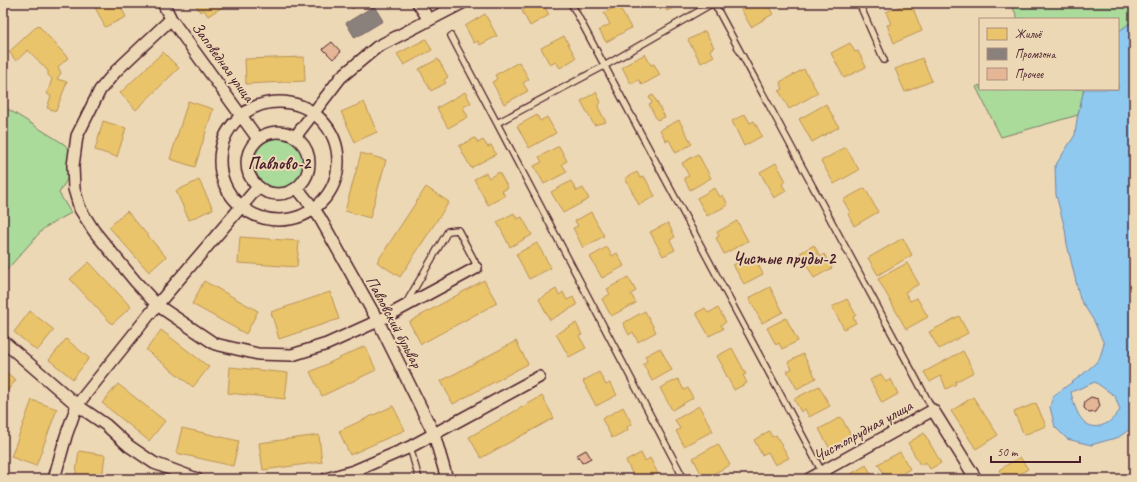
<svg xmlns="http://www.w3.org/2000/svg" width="1137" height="482" viewBox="0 0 1137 482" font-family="Caveat,sans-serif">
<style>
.green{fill:#aadb9b;stroke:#7a7d63}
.water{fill:#90c9ef;stroke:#7485a1;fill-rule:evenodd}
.homes{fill:#e9c46a;stroke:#b99257}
.industry{fill:#8a817c;stroke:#776464}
.building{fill:#e5b696;stroke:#4a1f2b}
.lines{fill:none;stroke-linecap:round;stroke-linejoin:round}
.service-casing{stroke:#4a1f2b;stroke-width:8}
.minor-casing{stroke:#4a1f2b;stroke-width:14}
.service{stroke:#edd8b6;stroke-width:5.5}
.minor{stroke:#edd8b6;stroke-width:11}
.labels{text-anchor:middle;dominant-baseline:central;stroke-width:4;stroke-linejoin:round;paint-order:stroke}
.street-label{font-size:16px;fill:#4a1f2b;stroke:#edd8b6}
.neighbourhood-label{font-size:17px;font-weight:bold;fill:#4a1f2b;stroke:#edd8b6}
</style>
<rect width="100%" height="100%" fill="#edd8b6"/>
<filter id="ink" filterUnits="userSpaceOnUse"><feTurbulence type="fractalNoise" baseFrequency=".025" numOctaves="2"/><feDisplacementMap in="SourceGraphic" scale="8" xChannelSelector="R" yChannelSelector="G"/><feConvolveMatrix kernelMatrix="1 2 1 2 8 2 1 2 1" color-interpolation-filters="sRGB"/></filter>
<g filter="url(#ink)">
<!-- green -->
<path class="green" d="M1011 3H1134V20L1118 32V19H1018Z
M980 85V89H1084L1078 115 1001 137 976 87Z
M3 106 64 144 73 154 69 176 59 193 71 213 44 228 3 274Z
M254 163a25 25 0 1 1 50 0a25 25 0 1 1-50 0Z"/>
<!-- water -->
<path class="water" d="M1134 20V426L1119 437 1091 445 1067 439 1055 427 1050 407 1053 396 1082 375 1099 360 1104 344 1094 321 1080 299 1067 244 1065 229 1056 195 1055 166 1075 135 1077 119 1084 89H1118V32ZM1095 382 1115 396 1120 410C1117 414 1113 419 1109 422 1085 437 1075 412 1071 392Z"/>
<!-- homes -->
<path class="homes" d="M93 3H119L126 17 105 27Z
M195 3H223L224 6 208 16 204 10 200 12Z
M348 3H362L352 9Z
M522 3H543L549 15 530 26 522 11 525 9Z
M663 3H682L667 11Z
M739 3H767L773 14 751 27 738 4Z
M909 3H911L922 31 894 43 887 25 891 24 886 12Z
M618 5 631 28 606 42 599 30 610 24 604 13Z
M485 14 497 36 480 45 478 41 474 43 465 26Z
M38 25 68 58 58 67 61 73 57 79 67 82 56 111 47 108 51 96 47 94 52 79 48 75V71L28 50 16 61 9 52Z
M705 31 714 47 710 50 714 56 701 63 688 40Z
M564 36 576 58 560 68 556 62 550 65 541 48Z
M426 39 432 50 404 65 397 54Z
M850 43 855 52 858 51 866 67 844 78 831 53Z
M163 52 179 68 136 110 120 93Z
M645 54 651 65 654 64 660 75 642 85 639 80 631 84 622 67Z
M304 57 305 81 246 84 245 59Z
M922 58 932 81 905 92 895 69Z
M438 59 448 77 444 80 446 83 431 91 419 69Z
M519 62 529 79 523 83 528 91 504 104 492 82 497 79 495 75Z
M804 69 818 93 789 109 779 91 783 89 780 82Z
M465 92 471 103 463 107 468 117 448 128 437 108Z
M596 92 601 102 598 107 606 122 594 125 581 101Z
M653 95 665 117 657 120 649 104 652 103 649 97Z
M188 101 213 109 195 167 170 159Z
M364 102 377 132 355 142 341 112Z
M826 104 839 127 812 142 799 119Z
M745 114 750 123 754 121 762 136 744 146 732 121Z
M537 115 540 121 547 117 556 133 529 148 517 126Z
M679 120 692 144 676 153 669 140 666 141 660 130Z
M103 121 126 128 117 157 95 150Z
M475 138 478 143 483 140 488 147 491 145 496 154 471 168 459 146Z
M559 146 567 161 562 164 567 172 544 184 534 166 542 162 539 157Z
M846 147 859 170 834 184 821 161Z
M361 153 386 160 370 218 345 211Z
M698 154 711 178 690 190 684 178 689 176 682 163Z
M776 163 786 181 782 184 786 191 774 198 760 172Z
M499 172 508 188 502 191 505 196 488 205 474 179 486 173 489 178Z
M637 172 640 178 644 176 655 196 639 205 625 178Z
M199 180 213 209 189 220 176 191Z
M571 181 577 191 583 188 589 199 563 213 551 192Z
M426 187 449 202 400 277 377 262Z
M715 188 720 197 723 195 728 205 707 216 697 198Z
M865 188 878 212 854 226 848 214 850 212 843 200Z
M127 211 166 257 149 272 109 227Z
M591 212 604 236 583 248 573 228 578 226 575 221Z
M514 213 517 219 522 217 532 235 510 247 497 222Z
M737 221 748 241 724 254 716 238 719 236 717 232Z
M668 223 675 237 670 240 675 250 663 256 650 232Z
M240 237 299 241 297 267 238 263Z
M903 238 912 255 878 275 868 258Z
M537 243 551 268 529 279 516 254Z
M814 245 820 257 824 254 832 268 814 278 800 253Z
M607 247 612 256 617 253 624 266 602 278 590 257Z
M753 255 763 274 744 284 733 265Z
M89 262 131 307 112 324 70 279Z
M907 263 919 284 905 292 910 301 917 298 928 317 906 329 878 279Z
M628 277 636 291 631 294 636 303 611 316 602 299 610 294 607 289Z
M484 280 497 303 421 344 409 322Z
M204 281 258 311 246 334 192 304Z
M770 287 783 312 762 323 749 298Z
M556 289 559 295 563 292 567 300 573 297 577 305 550 320 539 299Z
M330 292 339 319 279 339 271 312Z
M847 299 856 315 853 317 856 323 844 329 832 307Z
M705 308 708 313 718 308 726 322 721 325 723 329 709 336 696 313Z
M30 311 54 330 37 351 14 332Z
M645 311 656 332 638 342 633 332 629 335 623 323Z
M959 316 968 333 939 349 929 332Z
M786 318 798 341 782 349 779 343 776 345 767 328Z
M576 323 582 335 579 336 586 348 569 357 556 334Z
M161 330 209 367 193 387 146 350Z
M66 339 89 358 73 379 49 360Z
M516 341 528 364 453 404 441 381Z
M365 346 376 370 322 396 310 372Z
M660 348 672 370 652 381 643 364 647 361 645 356Z
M732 348 746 374 743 375 747 383 734 390 722 367H723L717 356Z
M963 351 974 372 955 382 956 384 946 389 941 376 930 382 924 372Z
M803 354 816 378 797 389 787 371 792 369 788 362Z
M230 367 288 373 285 399 228 393Z
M3 370 16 380 3 396Z
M599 372 606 385 610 383 617 395 596 406 583 381Z
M881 374 886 382 891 379 898 394 882 403 870 380Z
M678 379 684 390 688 388 693 398 672 410 660 388Z
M118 384 165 421 149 441 102 403Z
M819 386 830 406 809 417 805 409 801 412 794 399Z
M542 396 554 418 481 458 469 437Z
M973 397 998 435 976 449 951 411Z
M32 400 57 409 36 466 11 457Z
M1036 403 1046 426 1024 435 1014 412Z
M393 406 405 430 350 455 339 431Z
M699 406 713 431 684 446 676 431 680 429 675 420Z
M623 407 632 424 627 427 628 430 612 438 602 419Z
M841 417 852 437 830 449 819 429Z
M182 428 239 441 233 466 176 453Z
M769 431 772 437 776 435 789 458 775 465 768 452 762 455 754 440Z
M924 433 941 463 930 469 926 462 920 465 908 443Z
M319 435 322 462 263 470 259 443Z
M718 444 730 465 704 479 693 458Z
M79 451 105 455 102 479H75Z
M900 452 910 469 900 475 902 478 901 479H887L878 464Z
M641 453 645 461 650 458 658 474 649 479H635L626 461Z
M1020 457 1028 469 1012 479H1004L999 470Z
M866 465 874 479H847L846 477Z"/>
<!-- industry -->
<path class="industry" d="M374 6 383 21 355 38 346 23Z"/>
<!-- building -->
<path class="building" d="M332 42 341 52 333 59 323 49Z
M1091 397 1098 399 1100 406 1096 412 1089 413 1084 408 1085 401Z
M586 450 591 458 582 463 577 455Z"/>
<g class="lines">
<!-- service casing -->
<g class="service-casing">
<path id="service" d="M571 3 822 472
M714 3 933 410
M859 3 884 60
M451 36 684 479
M497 123 606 65 713 3
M405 305 448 231 458 230 475 262 476 268
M410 447 419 479"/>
</g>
<!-- minor casing -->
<g class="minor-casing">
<path id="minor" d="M163 3 171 19 258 139
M418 3 429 20
M171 19 116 71 100 90 77 136 73 166 74 189 80 209 94 231 135 281 157 305 215 344 258 354 292 355 327 344 378 321 476 268
M220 161a59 59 0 1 1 118 0a59 59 0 1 1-118 0Z
M247 163a31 31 0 1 1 62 0a31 31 0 1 1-62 0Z
M295 137 341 77 377 47 462 3
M297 188 314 209 320 218 378 321 434 434 447 479
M3 341 77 405 106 425 129 446 154 463 197 479
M54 479 66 436 77 405 157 305 258 187
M326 479 354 471 410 447 539 377
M809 479 933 410 976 479"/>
</g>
<!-- service -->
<use href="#service" class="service"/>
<!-- minor -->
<use href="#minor" class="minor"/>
</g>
</g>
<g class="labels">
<!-- street labels -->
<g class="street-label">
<text transform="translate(223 62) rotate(54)">Заповедная улица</text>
<text transform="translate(394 322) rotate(62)">Павловский бульвар</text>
<text transform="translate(863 431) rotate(-29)">Чистопрудная улица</text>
</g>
<!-- neighbourhood labels -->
<g class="neighbourhood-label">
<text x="279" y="163">Павлово-2</text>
<text x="784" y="258">Чистые пруды-2</text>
</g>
</g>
<!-- margin -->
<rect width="1137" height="482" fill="none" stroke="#edd8b6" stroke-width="16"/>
<rect x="8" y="8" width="1121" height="466" fill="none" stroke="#4a1f2b" stroke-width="1.5" filter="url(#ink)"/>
<!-- legend -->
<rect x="979" y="18" width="140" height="72" fill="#edd8b6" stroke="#ac8e7e"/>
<rect x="987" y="28" width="20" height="12" fill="#e9c46a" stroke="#ac8e7e"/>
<text x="1015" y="38" font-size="12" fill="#4a1f2b">Жильё</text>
<rect x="987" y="48" width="20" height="12" fill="#8a817c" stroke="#ac8e7e"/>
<text x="1015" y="58" font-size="12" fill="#4a1f2b">Промзона</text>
<rect x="987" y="68" width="20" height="12" fill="#e5b696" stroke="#ac8e7e"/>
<text x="1015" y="78" font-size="12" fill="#4a1f2b">Прочее</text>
<!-- scale -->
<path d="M991 456v6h89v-6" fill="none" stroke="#4a1f2b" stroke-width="2"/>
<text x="997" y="456" font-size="12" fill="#4a1f2b" stroke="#edd8b6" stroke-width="3" paint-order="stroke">50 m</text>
</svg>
